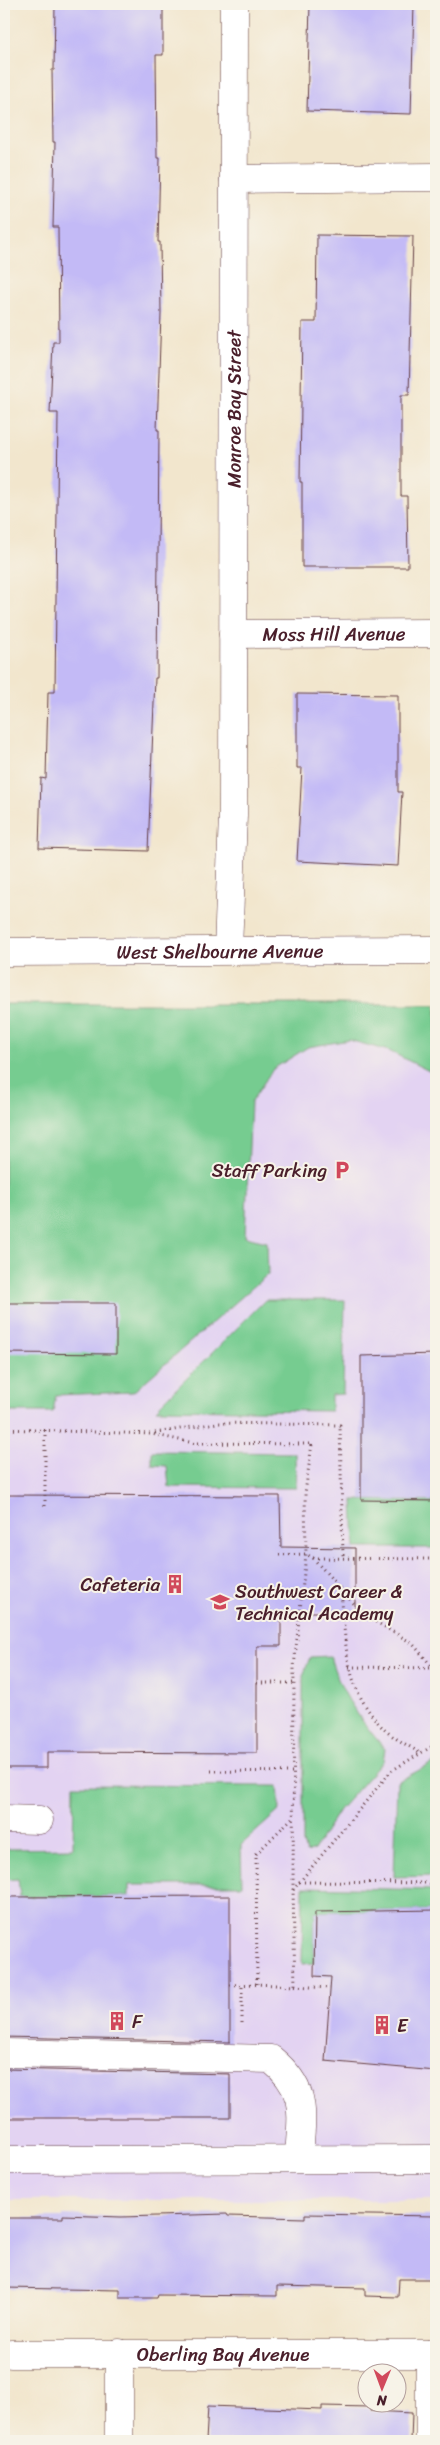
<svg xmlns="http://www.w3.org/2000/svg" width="440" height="2445" viewBox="0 0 440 2445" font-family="Sriracha,sans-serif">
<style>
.built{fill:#e3d3f2}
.green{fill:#76cc90;stroke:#60765e}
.building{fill:#c3baf6}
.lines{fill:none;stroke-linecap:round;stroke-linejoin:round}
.minor-casing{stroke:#633d43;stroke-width:29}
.path{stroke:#633d43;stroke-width:3;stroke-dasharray:1 4;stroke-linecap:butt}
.minor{stroke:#fff;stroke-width:28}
.labels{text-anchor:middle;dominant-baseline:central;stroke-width:4;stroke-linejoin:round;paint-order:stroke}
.street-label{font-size:19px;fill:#4a1f2b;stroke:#f7f3e8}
.poi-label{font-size:19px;fill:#4a1f2b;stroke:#f7f3e8;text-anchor:start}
</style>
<rect width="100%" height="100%" fill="#f7f3e8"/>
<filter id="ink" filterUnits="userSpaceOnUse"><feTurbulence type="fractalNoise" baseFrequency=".02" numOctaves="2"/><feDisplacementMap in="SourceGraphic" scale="10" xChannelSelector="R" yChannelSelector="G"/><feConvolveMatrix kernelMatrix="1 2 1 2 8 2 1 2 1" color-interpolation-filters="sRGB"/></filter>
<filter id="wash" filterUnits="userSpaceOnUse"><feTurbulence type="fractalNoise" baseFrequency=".0096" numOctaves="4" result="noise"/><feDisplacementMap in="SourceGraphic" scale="20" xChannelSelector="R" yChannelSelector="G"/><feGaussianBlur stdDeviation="1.12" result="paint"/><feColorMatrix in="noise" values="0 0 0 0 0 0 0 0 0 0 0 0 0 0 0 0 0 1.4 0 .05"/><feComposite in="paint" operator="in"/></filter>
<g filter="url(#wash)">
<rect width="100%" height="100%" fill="#f2e6cd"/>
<!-- built -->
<path class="built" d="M4 1004H436V2200H4Z"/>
<!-- green -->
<path class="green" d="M4 1004H436V1072H431L389 1051 349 1040 308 1047 273 1069 251 1102 245 1237 267 1242 268 1274 133 1392 56 1395 53 1412H4Z
M265 1300H345L343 1394 331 1395V1411L156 1409Z
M152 1451 295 1453 296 1488 169 1487 167 1466 152 1465Z
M353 1500 436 1502V1548H355Z
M330 1656C340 1693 361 1721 385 1749L383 1761 339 1810 314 1850 306 1853 303 1843V1676L310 1657Z
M436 1761V1876L394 1877 397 1782Z
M74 1785 278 1786 280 1810 241 1845 242 1885H129V1896L20 1897 18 1879 4 1880V1849L73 1848Z
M303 1887 436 1890V1910L315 1912 314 1963 302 1964Z"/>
<g id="blocks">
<!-- building -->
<path class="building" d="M55 4H163V55H156L157 158H160L158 242H160L161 314 157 430H159L157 678H155L148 851 39 848 41 778 46 779 48 692H55L58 413H50L53 342H59L58 227H53L55 142H53L52 70H54Z
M310 4H414L411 114 307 111Z
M317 235 413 236 409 395H401V496H407L408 567H302V482H300L302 322H316Z
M297 694 398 695V792H402L398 866 297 861 302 768H297Z
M4 1303H116V1354L4 1353Z
M436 1354V1501L361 1500V1356Z
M4 1495 280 1496 281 1547 355 1548V1612H281V1646H257V1753L47 1752V1768H4Z
M230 1896V2042L4 2037V1897Z
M436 1910V2071L325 2061 331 1977 314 1976 315 1912Z
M4 2069 230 2074V2118H4Z
M227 2214 228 2216 305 2218V2214L436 2216V2279H399L398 2297 365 2296V2288L277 2286V2296L158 2295 157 2298H120V2290L4 2288V2218H63V2215L121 2217Z
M208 2406 322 2410V2406L370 2407V2411L412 2413 411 2441H206Z"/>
</g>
</g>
<g filter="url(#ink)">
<use href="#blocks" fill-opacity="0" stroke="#633d43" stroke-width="1"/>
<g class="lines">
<!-- minor casing -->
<g class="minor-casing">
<g id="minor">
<path d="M234 179 436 177"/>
<path id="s1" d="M233 634 436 633"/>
<path id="s2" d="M228 950 233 815 234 4"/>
<path id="s3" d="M4 952 436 950"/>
<path d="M4 1819 39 1820"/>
<path d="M4 2053 271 2059C310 2091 301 2115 299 2159"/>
<path d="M4 2160 436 2159"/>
<path id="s4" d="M11 2354H436"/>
<path d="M430 2354V2441"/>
<path d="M119 2441V2353"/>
</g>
</g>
<!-- path -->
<path class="path" d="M4 1429 151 1434 194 1443 312 1444 305 1493 306 1554 294 1667 293 1890 295 1988
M45 1430V1509
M155 1433 217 1423 340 1425 343 1558
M279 1555 306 1554 313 1558 364 1615 412 1643 436 1671
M313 1558 436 1559
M341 1590C346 1642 343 1686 382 1727 392 1738 408 1745 420 1753
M349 1667 432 1668
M257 1683H293
M211 1771 294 1772
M299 1882 436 1883
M293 1890 391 1771 436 1744
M257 1984 256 1854 293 1817
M230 1985 257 1984 330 1988
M242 2023V1984"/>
<!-- minor -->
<use href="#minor" class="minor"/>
</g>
</g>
<!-- icons -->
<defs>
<g id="parking-bare" transform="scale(1.5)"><path d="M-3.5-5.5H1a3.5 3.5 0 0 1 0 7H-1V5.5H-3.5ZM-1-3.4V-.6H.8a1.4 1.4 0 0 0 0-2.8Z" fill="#d1495b" stroke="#f7f3e8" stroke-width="2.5" paint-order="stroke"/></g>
<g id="building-bare" transform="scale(1.5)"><path d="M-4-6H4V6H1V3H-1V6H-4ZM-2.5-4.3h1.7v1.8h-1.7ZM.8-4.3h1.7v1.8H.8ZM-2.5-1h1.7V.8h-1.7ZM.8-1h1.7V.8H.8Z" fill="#d1495b" stroke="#f7f3e8" stroke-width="2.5" paint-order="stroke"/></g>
<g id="school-bare" transform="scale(1.5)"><path d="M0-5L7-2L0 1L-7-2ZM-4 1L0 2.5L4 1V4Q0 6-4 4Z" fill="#d1495b" stroke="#f7f3e8" stroke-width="2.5" paint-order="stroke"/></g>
</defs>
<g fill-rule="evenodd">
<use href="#parking-bare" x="342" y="1170"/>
<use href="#building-bare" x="175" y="1584"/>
<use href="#school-bare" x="220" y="1602"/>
<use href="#building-bare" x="117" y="2021"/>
<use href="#building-bare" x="382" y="2025"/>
</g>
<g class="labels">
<!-- street labels -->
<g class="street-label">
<text stroke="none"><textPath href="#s2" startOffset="541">Monroe Bay Street</textPath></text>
<text stroke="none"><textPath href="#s1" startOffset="101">Moss Hill Avenue</textPath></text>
<text stroke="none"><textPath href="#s3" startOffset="216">West Shelbourne Avenue</textPath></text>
<text stroke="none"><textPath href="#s4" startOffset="212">Oberling Bay Avenue</textPath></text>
</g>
<!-- poi labels -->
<g class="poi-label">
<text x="327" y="1170" text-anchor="end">Staff Parking</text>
<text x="160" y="1584" text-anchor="end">Cafeteria</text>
<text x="235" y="1591">Southwest Career &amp;<tspan x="235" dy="22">Technical Academy</tspan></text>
<text x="132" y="2021">F</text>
<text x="397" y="2025">E</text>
</g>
</g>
<!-- margin -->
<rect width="440" height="2445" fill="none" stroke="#f7f3e8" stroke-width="20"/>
<!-- north arrow -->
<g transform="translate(382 2388) rotate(181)"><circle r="24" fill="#f7f3e8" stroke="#b29e9c"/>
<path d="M0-4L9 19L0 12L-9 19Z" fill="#d1495b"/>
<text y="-8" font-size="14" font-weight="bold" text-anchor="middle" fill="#4a1f2b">N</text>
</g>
</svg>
